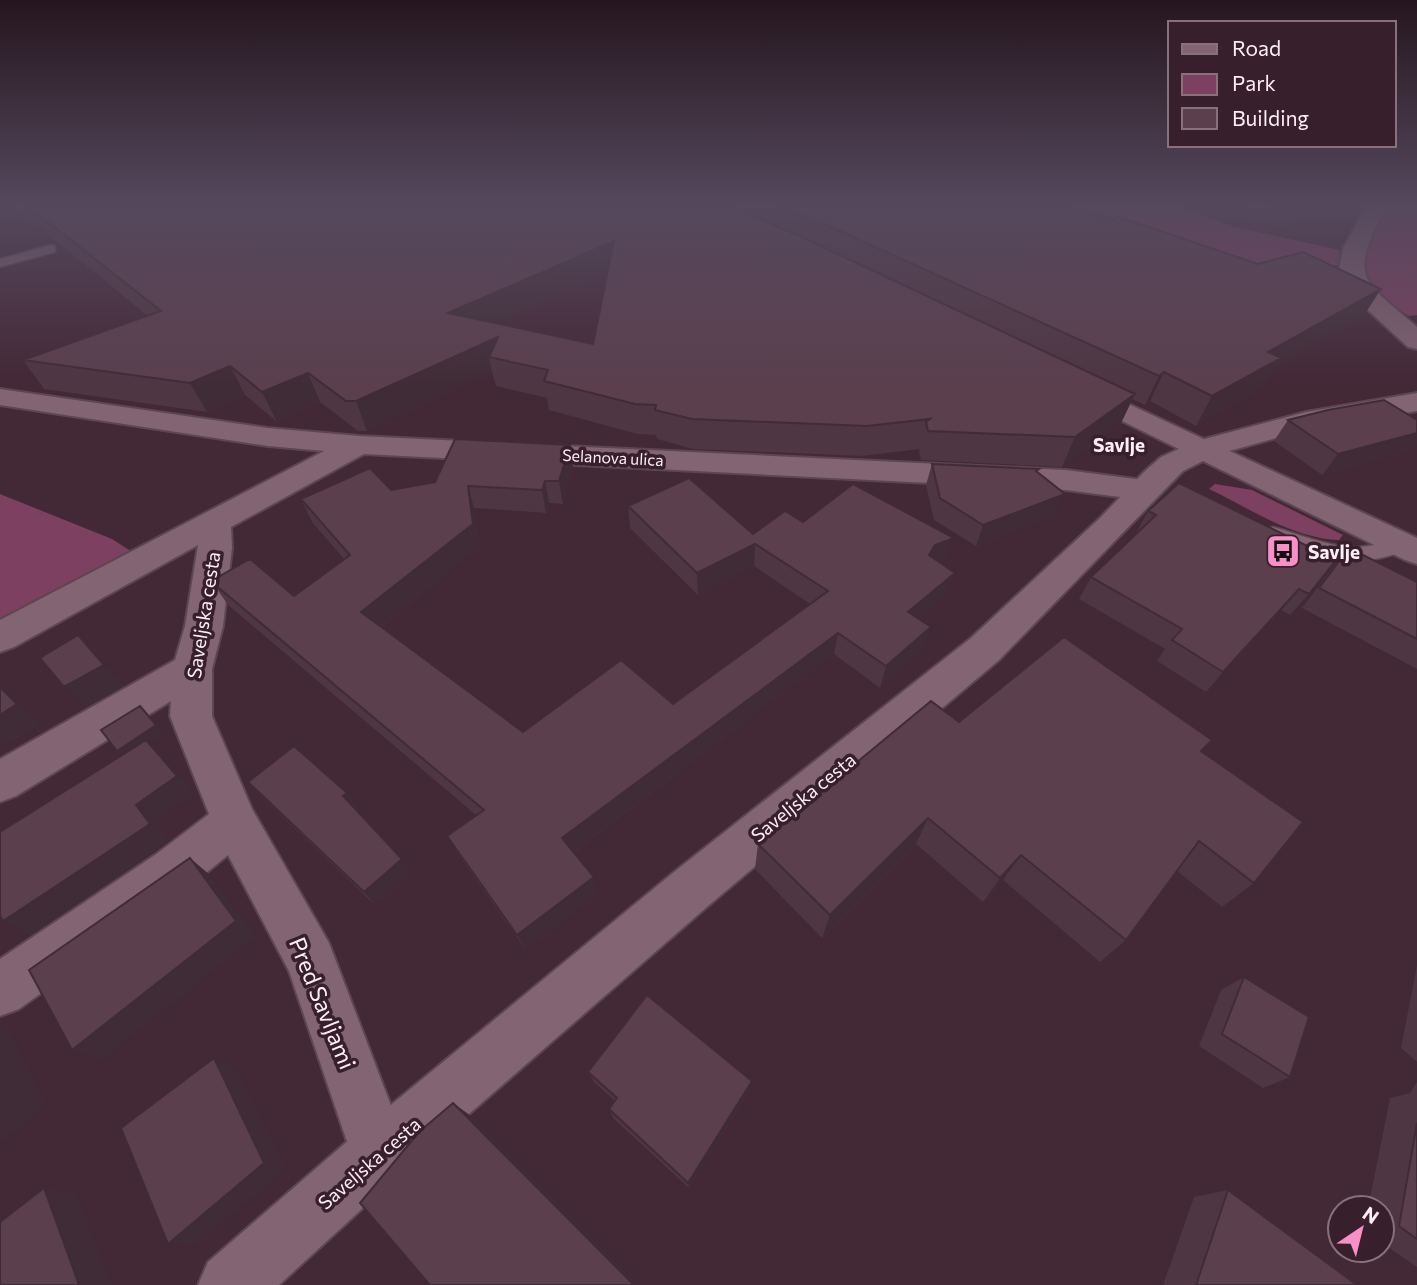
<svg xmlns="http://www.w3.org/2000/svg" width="1417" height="1285" viewBox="0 0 1417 1285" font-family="Commissioner,sans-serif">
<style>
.green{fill:#7e4061}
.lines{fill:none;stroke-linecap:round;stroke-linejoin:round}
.service-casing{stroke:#5b4651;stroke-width:3}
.minor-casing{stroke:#5b4651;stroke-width:4}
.tertiary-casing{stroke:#5b4651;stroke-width:4}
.service{fill:#826472;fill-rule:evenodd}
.minor{fill:#826472;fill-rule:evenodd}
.tertiary{fill:#826472;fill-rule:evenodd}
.wall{fill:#4e3642;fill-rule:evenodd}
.shaded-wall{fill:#402c36}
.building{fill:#5b3f4d;stroke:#402c36;stroke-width:2;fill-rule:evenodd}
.labels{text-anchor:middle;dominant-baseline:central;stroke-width:7;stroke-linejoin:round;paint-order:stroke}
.far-street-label{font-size:16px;fill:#fdeef5;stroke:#381f2c}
.far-quarter-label{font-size:19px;font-weight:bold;fill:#fdeef5;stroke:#381f2c}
.poi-label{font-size:19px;font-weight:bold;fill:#fdeef5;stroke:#381f2c;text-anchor:start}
.street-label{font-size:19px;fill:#fdeef5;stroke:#381f2c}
.near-street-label{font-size:23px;fill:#fdeef5;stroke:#381f2c}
</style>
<rect width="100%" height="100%" fill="#432836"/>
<!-- green -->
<path class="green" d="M1041 206H1175L1235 227 1340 250 1338 265 1286 278Z
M1389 206H1417V315L1409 316C1389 303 1355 282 1361 254 1364 241 1382 218 1389 206Z
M1215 484 1252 490 1343 535 1339 540C1294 539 1249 508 1209 489Z
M0 494 112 539 137 555 0 628Z"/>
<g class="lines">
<!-- service casing -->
<g class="service-casing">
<path id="service" d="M51 245 55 246V252L0 267V259Z
M1273 527C1300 534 1325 546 1354 547 1371 548 1397 537 1409 540L1411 545C1407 552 1400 553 1392 555 1351 569 1306 552 1266 537L1264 533 1266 529Z"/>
</g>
<!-- minor casing -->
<g class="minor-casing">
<path id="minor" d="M1366 206H1386C1350 279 1358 276 1417 327V349L1408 347 1357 300 1339 270 1343 249Z
M0 389 268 428 359 436 1066 470 1143 480 1154 483 1159 490 1154 497 1143 500 1066 490 364 454 231 527 232 548 223 626 212 669V716L252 809 329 943 409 1153 400 1174 379 1183 358 1174 289 971 228 855 189 887 19 1009 0 1016V959L155 855 209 814 170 716 171 701 16 796 0 802V759L175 660 185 626 198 545 14 647 0 652V620L324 451 268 446 0 405Z
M1417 393V411L1309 429 1204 458 1193 456 1189 449 1193 442 1306 412Z"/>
</g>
<!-- tertiary casing -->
<g class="tertiary-casing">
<path id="tertiary" d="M1079 381 1417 538V564L1405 560 1203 461 1183 471 999 660 708 906 400 1174 279 1285H198L208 1262 358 1132 674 872 971 638 1100 518 1145 471 1161 457 1179 449 1069 395 1065 389 1069 383Z"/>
</g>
<!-- service -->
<use href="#service" class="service"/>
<!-- minor -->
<use href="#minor" class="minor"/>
<!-- tertiary -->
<use href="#tertiary" class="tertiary"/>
</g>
<!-- wall -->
<path class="wall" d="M14 206H1069L1363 317 1275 367 1263 387 1196 426 1150 401 1145 405 1132 399 1121 423 1062 467 921 460 919 452 920 449 862 456 693 449 657 439 656 435 637 434 549 410 547 398 496 386 492 372 367 431H358L320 402 277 422 245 395 207 412 44 389 23 360 148 316 16 208ZM608 272 593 344 495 323Z
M1248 206H1303L1286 227 1242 217Z
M1288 420 1413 450 1322 475 1274 441Z
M932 464 1038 472 1055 516 976 546 934 520 926 485Z
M573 467 563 504 549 503 546 513 474 508 479 546 381 627 523 732 673 704 810 604 754 566 698 595 630 528 628 506 753 534 803 522 946 560 940 562 947 595 919 619 924 649 880 688 834 654 574 852 598 894 526 950 458 854 447 836 476 815 228 605 213 583 294 596 344 559 312 522 301 499 391 490 435 482Z
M1148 511 1309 594 1290 615 1281 610 1206 692 1157 661 1165 649 1079 599 1091 577 1137 533H1136Z
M1349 548 1417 582V669L1302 608 1332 568Z
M959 722 1202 751 1254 883 1222 907 1177 871 1126 940 1100 962 1003 880 983 902 916 844 822 938 755 869 758 844Z
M248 782 359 808 356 810 402 859 412 873 375 905 262 797Z
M1417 965V1062L1401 1048Z
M1244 977 1290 1077 1263 1088 1199 1046 1221 990Z
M588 1072 750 1091 689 1188 613 1118 609 1109 615 1101 594 1082Z
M1417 1082V1267L1382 1243V1208H1368L1390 1098 1410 1093Z
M1228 1190 1357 1285H1163L1194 1197Z"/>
<!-- shaded-wall -->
<path class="shaded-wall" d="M1300 206H1303L1286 227 1295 212Z
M614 241 617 268 456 341 448 313Z
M1381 289 1363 317 1275 367 1263 387 1196 426 1212 396 1268 352Z
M498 337 489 357 492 372 367 431 356 401Z
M230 366 245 395 207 412 190 383Z
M1164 372 1150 401 1145 405 1159 376Z
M308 373 320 402 277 422 262 392Z
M1135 394 1121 423 1062 467 1075 437Z
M1417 433V446L1413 450 1322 475 1338 454Z
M570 445 573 467 563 504 559 481Z
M545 481 549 503 546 513 542 490Z
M468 486 474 508 479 546 372 634 361 612Z
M1065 494 1055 516 976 546 983 525Z
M954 538 946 560 928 567 929 555 935 545Z
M755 544 754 566 698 595 697 573Z
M955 573 947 595 902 634 908 612Z
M1299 589 1281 610 1206 692 1223 672Z
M931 627 924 649 880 688 886 666Z
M838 633 834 654 568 856 562 838Z
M78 635 98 656 124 686 85 708 64 687Z
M0 685 41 724 0 750Z
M140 706 166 735 151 745 165 759 195 794 156 822 170 841 31 935 3 921 136 805 128 761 117 751Z
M347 793 359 808 355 812 343 796Z
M928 818 916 844 822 938 830 915Z
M1021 855 1003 880 983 902 1000 878Z
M190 858 210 875 256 937 101 1061 72 1050Z
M402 859 412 873 375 905 364 892Z
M594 877 598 894 526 950 517 935Z
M0 1023 7 1026 47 1105 0 1143Z
M214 1058 236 1068 286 1169 196 1246 168 1244Z
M752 1081 750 1091 689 1188 688 1183Z
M453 1103 471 1116 639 1285H634Z
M44 1188 77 1194 112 1285H79Z"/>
<!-- building -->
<path class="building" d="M28 206H730L797 235 1135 394 1075 437 928 431 926 422 930 419 867 426 692 419 655 410 656 405 635 404 544 381 548 370 489 357 498 337 356 401H346L308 373 262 392 230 366 190 383 23 360 161 311ZM614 241 593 344 448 313 508 287Z
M779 206H1069L1114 220 1119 217 1258 264 1303 252 1381 289 1268 352 1281 358 1212 396 1164 372 1159 376 816 220Z
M1268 206H1300L1295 212Z
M1384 400 1417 420V433L1338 454 1288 420 1328 410Z
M455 439 570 445 559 481H545L542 490 468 486 473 524 361 612 523 732 621 660 673 704 828 591 755 544 697 573 628 506 689 478 753 534 785 511 803 522 853 484 954 538 935 545 929 555 955 573 908 612 931 627 886 666 838 633 562 838 594 877 517 935 447 836 484 810 213 583V580L250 559 294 596 350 555 301 499 370 468 391 490 435 482Z
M932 464 1039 469 1036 471 1065 494 983 525 940 498Z
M1179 483 1336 560 1309 594 1299 589 1223 672 1172 640 1182 629 1091 577 1156 515 1148 511Z
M1349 548 1417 582V639L1319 588Z
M78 635 104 665 64 687 40 658Z
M1064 637 1212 740 1201 751 1303 822 1254 883 1199 841 1126 940 1021 855 1000 878 928 818 830 915 758 844 931 701 959 722Z
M0 687 17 704 0 715Z
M140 706 156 725 117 751 101 730Z
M146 740 177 776 136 805 150 824 3 921 0 915V832Z
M294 746 347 793 343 796 402 859 364 892 248 782Z
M190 858 236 921 72 1050 29 970Z
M1244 977 1309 1017 1290 1077 1222 1034Z
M647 995 752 1081 688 1183 609 1109 617 1098 588 1072Z
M214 1058 264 1163 168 1244 121 1128Z
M453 1103 634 1285H430L360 1203 419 1132Z
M1417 1123V1239L1399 1226Z
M44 1188 79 1285H0V1222Z
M1228 1190 1357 1285H1196Z"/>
<!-- sky -->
<linearGradient id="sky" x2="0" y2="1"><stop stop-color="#25161e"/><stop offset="0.53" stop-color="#55485d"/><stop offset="1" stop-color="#55485d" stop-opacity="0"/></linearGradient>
<rect width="1417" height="386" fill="url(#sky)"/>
<!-- icons -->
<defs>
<g id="bus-square" transform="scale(1.75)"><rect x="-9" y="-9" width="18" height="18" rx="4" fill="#fa8fc7" stroke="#381f2c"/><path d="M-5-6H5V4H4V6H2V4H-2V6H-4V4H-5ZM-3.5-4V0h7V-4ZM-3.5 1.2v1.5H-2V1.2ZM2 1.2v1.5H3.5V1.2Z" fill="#111"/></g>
</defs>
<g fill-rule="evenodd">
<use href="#bus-square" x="1283" y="551"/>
</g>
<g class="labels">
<!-- far-street labels -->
<g class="far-street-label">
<text transform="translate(613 457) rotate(3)">Selanova ulica</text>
</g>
<!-- far-quarter labels -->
<g class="far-quarter-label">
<text x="1119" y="444">Savlje</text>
</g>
<!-- poi labels -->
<g class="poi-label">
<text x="1308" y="551">Savlje</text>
</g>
<!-- street labels -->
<g class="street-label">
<text transform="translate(203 615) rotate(-81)">Saveljska cesta</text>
<text transform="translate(803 797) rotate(-39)">Saveljska cesta</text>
<text transform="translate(369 1163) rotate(-41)">Saveljska cesta</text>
</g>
<!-- near-street labels -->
<g class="near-street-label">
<text transform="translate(323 1003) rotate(68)">Pred Savljami</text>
</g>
</g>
<!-- legend -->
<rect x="1168" y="21" width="228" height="126" fill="#381f2c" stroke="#87727c" stroke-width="2"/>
<rect x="1182" y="44" width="35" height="10" fill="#826472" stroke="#87727c" stroke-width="2"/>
<text x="1232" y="56" font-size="21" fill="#fdeef5">Road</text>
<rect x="1182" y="74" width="35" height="21" fill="#7e4061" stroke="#87727c" stroke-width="2"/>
<text x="1232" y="91" font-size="21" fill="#fdeef5">Park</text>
<rect x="1182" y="108" width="35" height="21" fill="#5b3f4d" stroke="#87727c" stroke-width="2"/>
<text x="1232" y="126" font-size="21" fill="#fdeef5">Building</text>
<!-- north arrow -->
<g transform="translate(1361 1229) rotate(35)"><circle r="33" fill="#381f2c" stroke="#87727c" stroke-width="2"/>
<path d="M0-5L12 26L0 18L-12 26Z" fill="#fa8fc7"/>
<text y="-10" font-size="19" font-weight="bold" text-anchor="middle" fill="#fdeef5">N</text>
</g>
</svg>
